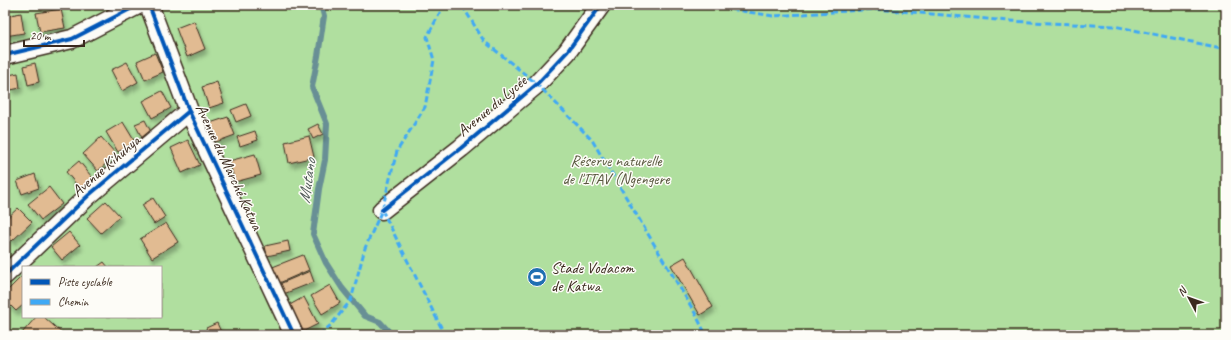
<svg xmlns="http://www.w3.org/2000/svg" width="1231" height="340" viewBox="0 0 1231 340" font-family="Caveat,sans-serif">
<style>
.green{fill:#b0df9f;stroke:#76845e;fill-rule:evenodd}
.lines{fill:none;stroke-linecap:round;stroke-linejoin:round}
.stream{stroke:#678f95;stroke-width:6}
.building{fill:#e1bb92;stroke:#3b2a1e;filter:url(#shadow)}
.minor-casing{stroke:#3b2a1e;stroke-width:21}
.minor{stroke:#fdfcf7;stroke-width:18}
.quiet{stroke:#3fa9f5;stroke-width:3;stroke-dasharray:6 3;stroke-linecap:butt}
.cycleway-casing{stroke:#fdfcf7;stroke-width:6}
.cycleway{stroke:#0057b8;stroke-width:4}
.labels{text-anchor:middle;dominant-baseline:central;stroke-width:3;stroke-linejoin:round;paint-order:stroke}
.street-label{font-size:16px;fill:#3b2a1e;stroke:#fdfcf7}
.park-label{font-size:16px;fill:#58573e;stroke:#fdfcf7}
.poi-label{font-size:16px;fill:#3b2a1e;stroke:#fdfcf7;text-anchor:start}
.water-label{font-size:17px;font-style:italic;fill:#515c59;stroke:#fdfcf7}
</style>
<defs>
<filter id="shadow"><feDropShadow dx="2.5" dy="4.5" stdDeviation="2" flood-color="#0004"/></filter>
</defs>
<rect width="100%" height="100%" fill="#f7efe3"/>
<filter id="ink" filterUnits="userSpaceOnUse"><feTurbulence type="fractalNoise" baseFrequency=".025" numOctaves="2"/><feDisplacementMap in="SourceGraphic" scale="8" xChannelSelector="R" yChannelSelector="G"/><feConvolveMatrix kernelMatrix="1 2 1 2 8 2 1 2 1" color-interpolation-filters="sRGB"/></filter>
<g filter="url(#ink)">
<!-- green -->
<path class="green" d="M5 5H1226V335H5ZM23 267H161V317H23Z"/>
<g class="lines">
<!-- stream -->
<path class="stream" d="M321 5 324 16 318 56 312 87 327 124 325 160 319 189 313 234 326 263 342 288 365 316 380 322 392 335"/>
</g>
<!-- building -->
<path class="building" d="M61 9 65 28 40 32 36 13Z
M21 13 24 33 5 36V16Z
M194 21 205 49 187 57 176 28Z
M155 53 163 72 145 80 137 61Z
M127 62 138 82 122 91 111 70Z
M35 63 39 82 28 85 24 66Z
M18 73 20 88 11 90 9 75Z
M217 82 224 103 209 108 202 87Z
M162 91 171 108 152 118 143 101Z
M246 104 251 116 236 122 231 110Z
M228 117 235 135 216 142 210 123Z
M145 120 153 136 143 140 135 124Z
M123 122 135 142 118 152 106 132Z
M318 124 323 134 313 139 308 129Z
M255 131 258 140 240 146 237 137Z
M309 136 314 157 289 163 285 142Z
M101 137 116 154 98 171 83 154Z
M188 140 200 165 182 173 171 148Z
M255 154 261 175 235 182 229 161Z
M79 161 95 181 82 191 66 172Z
M35 174 39 188 22 194 17 181Z
M49 187 62 204 41 220 28 204Z
M153 198 165 217 154 224 142 205Z
M106 201 120 216 101 233 87 218Z
M18 208 32 222 12 241 5 234V220Z
M166 223 178 242 152 258 140 239Z
M69 232 80 245 62 260 51 247Z
M288 241 290 251 267 256 265 246Z
M303 255 309 270 277 284 270 268Z
M685 257 713 307 700 315 671 265Z
M104 262 108 267H97Z
M310 271 314 282 281 295 277 285Z
M23 275V305L16 311 5 300V293Z
M330 285 340 303 322 314 311 296Z
M304 297 318 324 300 333 286 307Z
M36 317H44L64 335H24L22 333Z
M217 323 221 332 213 335H209L206 328Z"/>
<g class="lines">
<!-- minor casing -->
<g class="minor-casing">
<path id="minor" d="M149 5 189 111 294 335
M5 55 72 39 138 5
M382 210 461 148 537 84 567 52 601 5
M5 275 89 195 189 111"/>
</g>
<!-- minor -->
<use href="#minor" class="minor"/>
<!-- quiet -->
<path class="quiet" d="M465 5V10L484 41 537 84 592 140 695 313 706 335
M705 5 773 16 877 9 1009 21 1114 26 1226 49
M382 210 445 335
M319 335 331 325 351 300 365 248 382 210 397 151 425 107 434 60 427 37 444 5"/>
<!-- cycleway casing -->
<g class="cycleway-casing">
<path id="cycleway" d="M149 5 189 111 294 335
M5 55 72 39 138 5
M382 210 461 148 537 84 567 52 601 5
M5 275 89 195 189 111"/>
</g>
<!-- cycleway -->
<use href="#cycleway" class="cycleway"/>
</g>
</g>
<!-- icons -->
<defs>
<g id="stadium-disc" transform="scale(1)"><circle r="9.5" fill="#1f6fb2" stroke="#fdfcf7"/><path d="M0-5a6.5 5 0 1 0 0 10a6.5 5 0 1 0 0-10ZM-3.5-1.8h7v3.6h-7Z" fill="#fff"/></g>
</defs>
<g fill-rule="evenodd">
<use href="#stadium-disc" x="537" y="277"/>
</g>
<g class="labels">
<!-- street labels -->
<g class="street-label">
<text transform="translate(492 106) rotate(-40)">Avenue du Lycée</text>
<text transform="translate(106 166) rotate(-41)">Avenue Kihuhya</text>
<text transform="translate(229 167) rotate(65)">Avenue du Marché Katwa</text>
</g>
<!-- park labels -->
<g class="park-label">
<text x="616" y="161">Réserve naturelle<tspan x="616" dy="18">de l'ITAV (Ngengere</tspan></text>
</g>
<!-- poi labels -->
<g class="poi-label">
<text x="551" y="268">Stade Vodacom<tspan x="551" dy="18">de Katwa</tspan></text>
</g>
<!-- water labels -->
<g class="water-label">
<text transform="translate(307 181) rotate(-82)">Mutano</text>
</g>
</g>
<!-- margin -->
<rect width="1231" height="340" fill="none" stroke="#fdfcf7" stroke-width="20"/>
<rect x="10" y="10" width="1211" height="320" fill="none" stroke="#3b2a1e" stroke-width="1.5" filter="url(#ink)"/>
<!-- legend -->
<rect x="22" y="266" width="140" height="52" fill="#fdfcf7" stroke="#afa8a0"/>
<rect x="30" y="279" width="20" height="6" fill="#0057b8" stroke="#afa8a0"/>
<text x="58" y="286" font-size="12" fill="#3b2a1e">Piste cyclable</text>
<rect x="30" y="299" width="20" height="6" fill="#3fa9f5" stroke="#afa8a0"/>
<text x="58" y="306" font-size="12" fill="#3b2a1e">Chemin</text>
<!-- north arrow -->
<g transform="translate(1189 298) rotate(311)" stroke="#fdfcf7" stroke-width="3" paint-order="stroke">
<path d="M0-3L7 15L0 10L-7 15Z" fill="#3b2a1e"/>
<text y="-6" font-size="11" font-weight="bold" text-anchor="middle" fill="#3b2a1e">N</text>
</g>
<!-- scale -->
<path d="M24 40v6h60v-6" fill="none" stroke="#3b2a1e" stroke-width="2"/>
<text x="30" y="40" font-size="12" fill="#3b2a1e" stroke="#fdfcf7" stroke-width="3" paint-order="stroke">20 m</text>
</svg>
